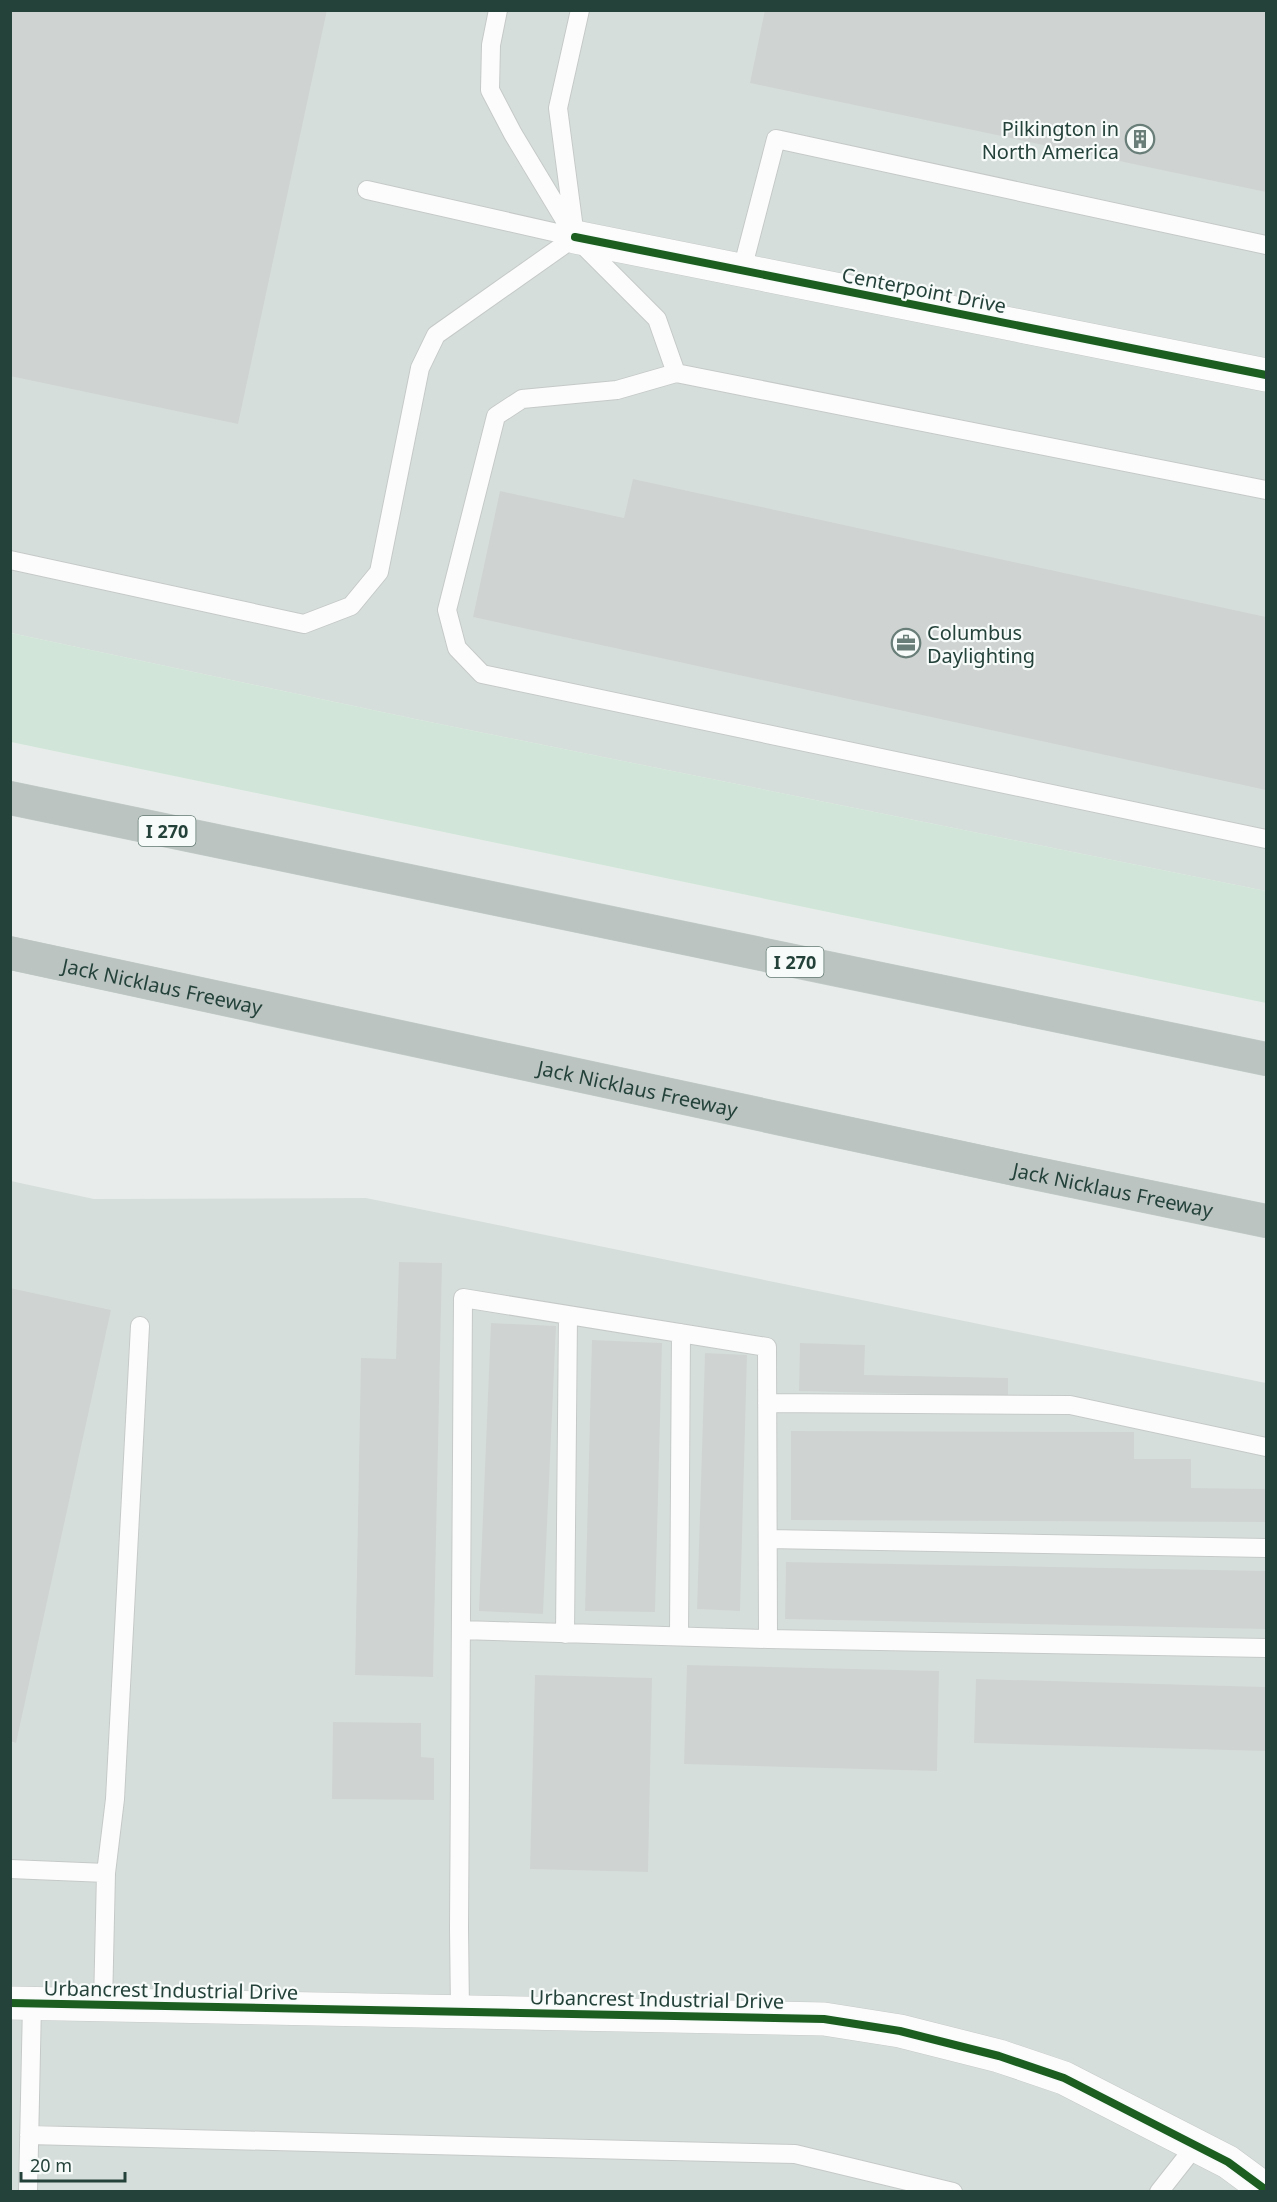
<svg xmlns="http://www.w3.org/2000/svg" width="1277" height="2202" viewBox="0 0 1277 2202" font-family="'Noto Sans',sans-serif">
<style>
.built{fill:#d6dedb}
.green{fill:#d1e6d8}
.building{fill:#cfd4d2}
.lines{fill:none;stroke-linecap:round;stroke-linejoin:round}
.lane-casing{stroke:#c5cac8;stroke-width:20}
.street-casing{stroke:#c5cac8;stroke-width:34}
.highway-casing{stroke:#c3ccc9;stroke-width:34}
.lane{stroke:#fcfcfc;stroke-width:18}
.street{stroke:#fcfcfc;stroke-width:33}
.highway{stroke:#bcc4c2;stroke-width:33}
.cycleway-casing{stroke:#f7fbf9;stroke-width:11}
.cycleway{stroke:#1b5e20;stroke-width:8}
.labels{text-anchor:middle;dominant-baseline:central;stroke-width:4.5;stroke-linejoin:round;paint-order:stroke}
.shield{fill:#f7fbf9;stroke:#637a73;stroke-width:1.5}
.shield-label{font-size:18px;font-weight:bold;fill:#24423a}
.poi-label{font-size:20px;fill:#24423a;stroke:#f7fbf9;text-anchor:end}
.street-label{font-size:20px;fill:#24423a;stroke:#f7fbf9}
</style>
<rect width="100%" height="100%" fill="#e8edeb"/>
<!-- built -->
<path class="built" d="M11 11H1266V891L415 719 11 633Z
M11 1181 94 1199 366 1198 1266 1383V2191L11 2192Z"/>
<!-- green -->
<path class="green" d="M11 633 415 719 1266 891V1003L11 742Z"/>
<!-- building -->
<path class="building" d="M10 10H327L238 424 10 376Z
M765 10H1266V192L750 83Z
M633 479 1266 617V790L473 617 500 491 624 518Z
M399 1262 442 1263 433 1677 355 1675 361 1358 396 1359Z
M10 1288 111 1310 16 1743 10 1741Z
M491 1323 556 1326 543 1614 479 1611Z
M592 1340 662 1343 655 1612 585 1611Z
M800 1343 865 1345 864 1375 1008 1378V1396L799 1391Z
M705 1353 747 1355 740 1611 697 1609Z
M791 1431 1134 1432V1459H1191V1488L1266 1489V1522L791 1520Z
M786 1562 1266 1571V1629L785 1619Z
M687 1665 939 1671 937 1771 684 1764Z
M535 1675 652 1678 648 1872 530 1869Z
M976 1679 1266 1687V1751L974 1743Z
M333 1722 421 1723V1757L434 1758V1800L332 1799Z"/>
<g class="lines">
<!-- lane casing -->
<g class="lane-casing">
<path id="lane" d="M498 10 491 45 490 90 513 134 575 237 657 319 676 373
M367 190 575 237
M574 229 558 108 580 10
M742 270 776 139 1266 245
M1266 490 676 373 617 390 522 399 496 416 447 610 457 648 482 674 1266 839
M10 560 304 624 351 606 379 572 420 368 436 335 575 237
M767 1403 1070 1405 1266 1447
M768 1539 1266 1548
M565 1634 568 1315
M679 1636 681 1333
M768 1639 1266 1648
M10 1869 106 1873 103 2005
M106 1873 115 1799 140 1326
M460 2012 459 1928 463 1298 767 1347 768 1639 461 1630
M29 2135 795 2154 953 2192
M28 2192 32 2004
M1159 2192 1196 2145"/>
</g>
<!-- street casing -->
<g class="street-casing">
<path id="street" d="M575 237 1266 375
M10 2003 824 2019 900 2031 999 2056 1064 2078 1228 2162 1266 2190"/>
</g>
<!-- highway casing -->
<g class="highway-casing">
<g id="highway">
<path d="M10 798 1266 1059"/>
<path id="s1" d="M10 953 1014 1169 1266 1221"/>
</g>
</g>
<!-- lane -->
<use href="#lane" class="lane"/>
<!-- street -->
<use href="#street" class="street"/>
<!-- highway -->
<use href="#highway" class="highway"/>
<!-- cycleway casing -->
<g class="cycleway-casing">
<path id="cycleway" d="M575 237 1266 375
M10 2003 824 2019 900 2031 999 2056 1064 2078 1228 2162 1266 2190"/>
</g>
<!-- cycleway -->
<use href="#cycleway" class="cycleway"/>
</g>
<!-- icons -->
<defs>
<g id="building-ring" transform="scale(1.5)"><circle r="9.5" fill="#f7fbf9" stroke="#697e78" stroke-width="1.5"/><path d="M-4-6H4V6H1V3H-1V6H-4ZM-2.5-4.3h1.7v1.8h-1.7ZM.8-4.3h1.7v1.8H.8ZM-2.5-1h1.7V.8h-1.7ZM.8-1h1.7V.8H.8Z" fill="#697e78"/></g>
<g id="office-ring" transform="scale(1.5)"><circle r="9.5" fill="#f7fbf9" stroke="#697e78" stroke-width="1.5"/><path d="M-6-3h4V-5.5h4V-3h4V5H-6ZM-1-4.5V-3h2v-1.5ZM-6 0V1H6V0Z" fill="#697e78"/></g>
</defs>
<g fill-rule="evenodd">
<use href="#building-ring" x="1140" y="139"/>
<use href="#office-ring" x="906" y="643"/>
</g>
<g class="labels">
<!-- shield labels -->
<g class="shield">
<rect x="138.5" y="816" width="57" height="30" rx="4.5"/>
<rect x="766.5" y="947" width="57" height="30" rx="4.5"/>
</g>
<g class="shield-label">
<text x="167" y="831">I 270</text>
<text x="795" y="962">I 270</text>
</g>
<!-- poi labels -->
<g class="poi-label">
<text x="1119" y="128">Pilkington in<tspan x="1119" dy="23">North America</tspan></text>
<text x="927" y="632" text-anchor="start">Columbus<tspan x="927" dy="23">Daylighting</tspan></text>
</g>
<!-- street labels -->
<g class="street-label">
<text transform="translate(924 290) rotate(11)">Centerpoint Drive</text>
<text stroke="none"><textPath href="#s1" startOffset="156">Jack Nicklaus Freeway</textPath></text>
<text stroke="none"><textPath href="#s1" startOffset="642">Jack Nicklaus Freeway</textPath></text>
<text stroke="none"><textPath href="#s1" startOffset="1128">Jack Nicklaus Freeway</textPath></text>
<text transform="translate(171 1990) rotate(1)">Urbancrest Industrial Drive</text>
<text transform="translate(657 1999) rotate(1)">Urbancrest Industrial Drive</text>
</g>
</g>
<!-- border -->
<rect width="1277" height="2202" fill="none" stroke="#24423a" stroke-width="24"/>
<!-- scale -->
<path d="M21 2172v9h104v-9" fill="none" stroke="#24423a" stroke-width="3"/>
<text x="30" y="2172" font-size="18" fill="#24423a" stroke="#f7fbf9" stroke-width="4.5" paint-order="stroke">20 m</text>
</svg>
